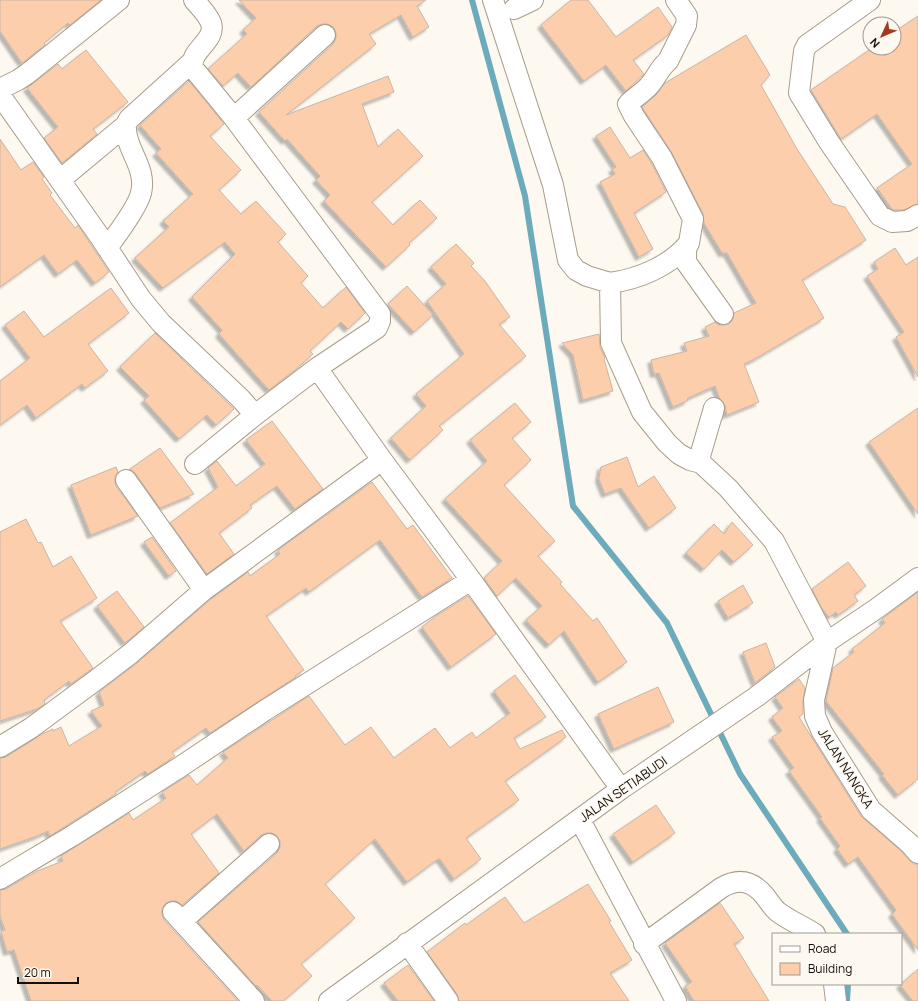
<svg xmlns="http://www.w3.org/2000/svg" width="918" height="1001" viewBox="0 0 918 1001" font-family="Manrope,sans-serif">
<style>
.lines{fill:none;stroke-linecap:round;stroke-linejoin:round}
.stream{stroke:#6babbb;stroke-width:6}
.building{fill:#fdceac;stroke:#c9b5a7;filter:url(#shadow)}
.street-casing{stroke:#a99c8a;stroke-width:22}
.street{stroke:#fff;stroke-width:20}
.labels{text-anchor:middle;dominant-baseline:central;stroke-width:3;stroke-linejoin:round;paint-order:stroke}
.street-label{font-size:13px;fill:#130e08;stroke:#fdf8f0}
</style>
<defs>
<filter id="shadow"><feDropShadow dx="-3.5" dy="3.5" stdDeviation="1" flood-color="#0004"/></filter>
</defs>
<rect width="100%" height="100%" fill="#fdf8f0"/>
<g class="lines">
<!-- stream -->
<path class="stream" d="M472 0 525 196 573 506 667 623 740 774 847 934
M847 1001 848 984"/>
</g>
<!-- building -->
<path class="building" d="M0 0H101L70 25 68 23 44 43 45 45 22 63 0 31Z
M239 0H426L417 6 429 27 413 37 401 15 369 34 376 44 286 115 388 76 394 92 362 104 378 147 398 129 423 156 372 202 393 225 420 200 437 218 409 243 410 245 386 267 324 201 330 195 316 180 320 176 287 139 285 141 259 112 333 44 336 38V33L334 28 328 24H322L317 26 251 87 238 73 223 86 208 69 247 34 243 30 256 18Z
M571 0H588L616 37 658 7 672 27 668 35 633 60 644 74 626 91 606 65 584 81 541 25Z
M918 16V204L904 210H894L892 209 877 188 912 164 877 114 841 139 811 90 872 48H894V32Z
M746 35 770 75 761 85 797 149 833 204 845 207 866 240 802 280 824 318 755 359 744 364 759 402 727 415 725 405 720 399 715 386 688 398 687 401 673 407 659 373 654 374 651 360 687 351 684 343 709 336 705 327 715 322 719 325H724L729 324 733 319 734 313 756 303 727 253H722L704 223 703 214 672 153 642 107 656 95 665 83Z
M86 50 128 102 93 129 97 134 62 163 44 138 58 127 27 88 58 64 62 69Z
M189 81 224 124 210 136 241 170 219 190 241 214 256 201 286 234 278 242 308 276 301 283 323 308 346 287 365 313 348 329 341 322 310 351 313 354 295 370 269 390 219 334 222 330 192 297 235 254 225 242 163 288 135 258 169 227 163 221 193 194 156 153 161 149 140 125Z
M610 127 630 158 643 150 652 164 666 192 634 213 653 249 639 257 600 182 615 174 612 169 616 167 596 136Z
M0 139 21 170 33 162 44 177 42 179 52 193 50 195 75 228 78 225 109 272 95 283 77 260 58 274 44 255 0 287Z
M456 244 474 263 471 266 485 281 510 317 499 324 526 356 439 426 443 430 410 460 391 438 426 406 416 394 464 354 427 301 446 284 431 267Z
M895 248 906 265 918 257V377L896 337 904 332 867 276 878 269 874 262Z
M407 286 433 315 414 332 388 304Z
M111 288 129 313 88 344 108 371 85 388 82 384 36 418 27 405 0 425V381L30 358 5 325 24 311 44 337Z
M155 333 234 409 216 425 207 415 179 439 144 400 149 396 120 367Z
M599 334 600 347 605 358 604 359 613 391 583 400 573 355 562 343Z
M515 403 531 422 512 438 531 460 504 485 555 541 538 556 562 582 560 584 593 621 597 618 627 662 598 682 564 631 549 645 526 620 542 606 516 578 497 596 484 578 502 561 445 499 487 461 470 440Z
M918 408V514L869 442Z
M272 421 323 489 295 509 277 486 250 505 252 508 219 533 234 554 207 574 170 523 218 487 208 468 217 461 236 486 265 464 246 440Z
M160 448 194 494 160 508 135 473 130 469Z
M627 457 638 487 654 476 676 508 649 528 621 488 605 494 599 479 601 467Z
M116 467 118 472 115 476V481L116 486 138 516 91 535 71 485Z
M372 482 407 529 413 525 452 578 422 597 380 540 309 592 306 588 266 616 304 670 295 676 296 677 210 733 206 728 172 752 175 756 148 774 145 771 115 792 116 794 50 836 48 831 37 836 0 849V758L6 757 42 734 53 729V731L61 727 69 746 102 726 91 711 104 705 99 692 137 663 211 599 248 572 250 576 280 554 278 550Z
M26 519 38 543 41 542 53 567 71 556 97 598 60 621 93 668 71 684 69 681 44 700 45 704 37 709 0 721V532Z
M732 522 753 545 734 562 722 550 704 569 686 553 714 524 724 534Z
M152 537 176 571 169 576 144 542Z
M848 562 866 586 854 595 858 601 838 615 836 612 829 617 821 607 812 589Z
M743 585 753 603 728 618 718 601Z
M117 591 144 627 125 643 97 606Z
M918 592V779L898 795 882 775 884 774 826 701 833 668 854 652 852 649 885 623 882 619Z
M468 596 496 634 451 667 422 627 436 616Z
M766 643 775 667 755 683 743 652Z
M515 675 546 717 514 738 520 749 562 730 566 737 505 781 519 800 466 838 481 859 454 879 440 859H438L407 882 375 839 325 884 355 918 301 964 312 976 283 1001H272L257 985 256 986 198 922 277 853 280 847V841L277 836 272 833H267L261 835 244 851 217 814 191 834 219 873 182 905 176 901H171L166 903 162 908V914L164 920 238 1001H31L14 950 7 952 1 931 5 930 0 916V890L6 889 37 871 63 861 61 856 129 813 133 820 166 798 162 792 189 775 197 785 228 758 223 752 309 696 345 745 371 727 394 758 435 728 450 748 472 732 476 738 510 713 494 691Z
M799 679 805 688 803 701V714L799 717 861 816 902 852 910 861 914 864H918V950L892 914 896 910 858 857 848 864 837 849 840 846 820 818 822 817 789 771 794 768 772 737 782 731 772 717 783 708 775 697Z
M658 687 674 722 614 749 598 714Z
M656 805 675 833 633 862 613 834Z
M588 884 611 921 609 922 632 960 610 973 629 1001H459L457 994 427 952 465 923 466 925 505 897 524 923Z
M720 903 744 938 734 944 769 1001H694L685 986 692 982 665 943Z
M408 965 434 1001H398L384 983Z
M918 969V1001H913L900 985Z"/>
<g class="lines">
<!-- street casing -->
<g class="street-casing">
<path id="street" d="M194 0C200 7 208 15 211 23 217 41 188 51 193 68L234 118 380 314V321L377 328 317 368
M493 0 553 185 568 260 576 270 587 276 610 283
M676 0 687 16 686 25 668 61C659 68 656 79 648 87 642 93 634 98 628 104L634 116 662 158 693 219 689 243 686 249V262L723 314
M870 0 807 45 804 51 803 59 799 93 829 142 880 216 892 222 907 221 918 215
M514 9 533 0
M0 89 18 80 27 74 119 0
M0 95 100 237 141 299 161 323 241 399 255 415 317 368 382 460 471 580 621 789
M234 118 325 35
M60 180 126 125
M689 243C670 266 639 279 610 283L611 343 642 412 667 443 679 454 690 460 701 463
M107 248C116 236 138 206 141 193 147 168 127 151 126 130 125 126 127 122 129 119L192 62
M712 416 714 408 700 456 701 463 728 488 774 541 827 642 814 700 815 716 822 732 871 810 910 844 918 853
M195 464 255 415
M126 480 204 590
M0 747 31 728 96 680 130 654 204 590 382 460
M580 820 676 1001
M0 879 72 836 180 767 264 711 471 580
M173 912 254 1001
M182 921 269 844
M407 943 448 1001
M644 944 721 888C738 878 751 880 764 895 769 901 772 907 778 912 790 921 803 926 815 934
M834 984 836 1001
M329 1001 621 789 756 697 827 642 876 609 918 578"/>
</g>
<!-- street -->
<use href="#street" class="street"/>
</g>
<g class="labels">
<!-- street labels -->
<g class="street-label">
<text transform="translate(846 768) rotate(58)">JALAN NANGKA</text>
<text transform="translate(623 789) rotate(-35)">JALAN SETIABUDI</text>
</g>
</g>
<!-- legend -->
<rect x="772" y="933" width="130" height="52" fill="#fdf8f0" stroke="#9f9a93"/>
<rect x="780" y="946" width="20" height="6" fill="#ffffff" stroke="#9f9a93"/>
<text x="808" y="953" font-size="12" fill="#130e08">Road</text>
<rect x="780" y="963" width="20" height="12" fill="#fdceac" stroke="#9f9a93"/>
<text x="808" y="973" font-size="12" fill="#130e08">Building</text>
<!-- north arrow -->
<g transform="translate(882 36) rotate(226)"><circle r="19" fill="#fdf8f0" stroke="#9f9a93"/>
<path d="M0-3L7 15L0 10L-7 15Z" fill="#a23920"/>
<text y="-6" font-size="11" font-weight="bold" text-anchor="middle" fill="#130e08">N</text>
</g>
<!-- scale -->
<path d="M18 977v6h60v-6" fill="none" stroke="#130e08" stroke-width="2"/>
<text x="24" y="977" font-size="12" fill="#130e08" stroke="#fdf8f0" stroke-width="3" paint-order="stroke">20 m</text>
</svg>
